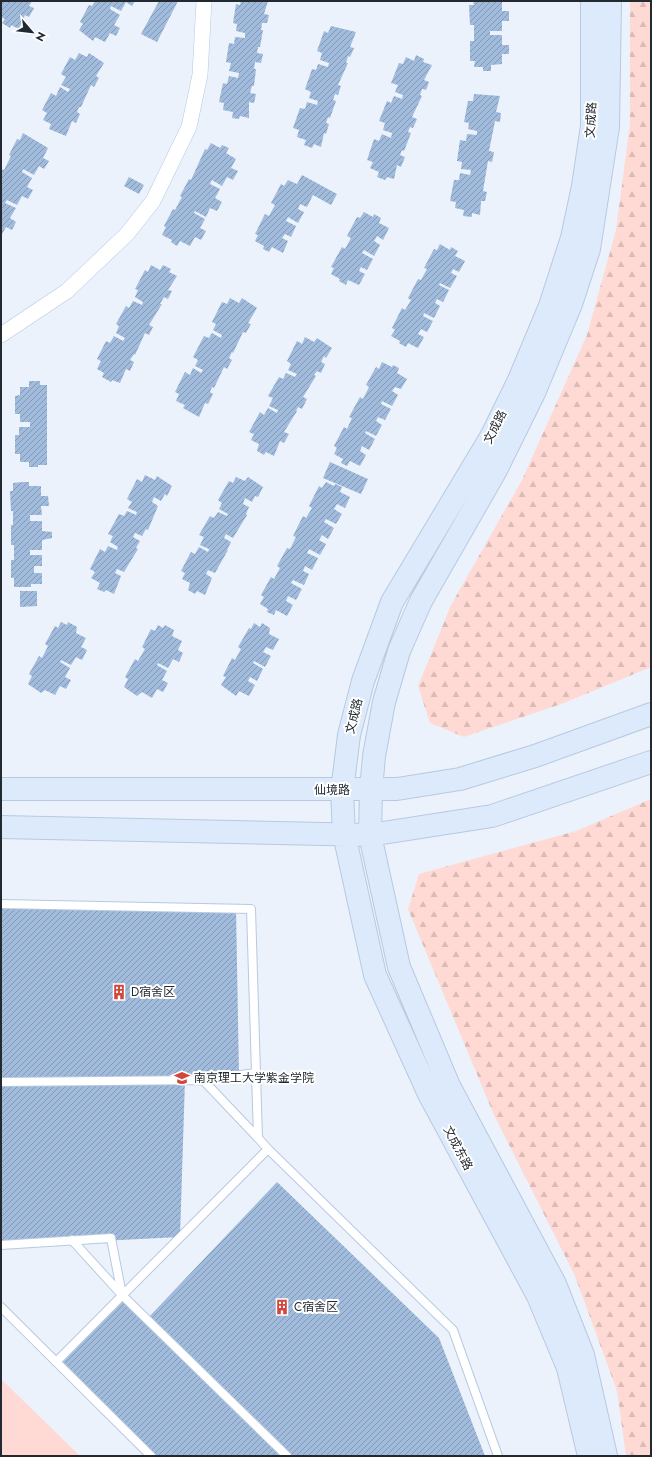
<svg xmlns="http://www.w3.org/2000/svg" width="652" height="1457" viewBox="0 0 652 1457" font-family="Jost,'Noto Sans SC',sans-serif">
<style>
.forest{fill:url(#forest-firs)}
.green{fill:#ffdad4}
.building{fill:url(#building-hatch)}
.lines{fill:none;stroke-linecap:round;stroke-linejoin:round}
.lane-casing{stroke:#b7c9e0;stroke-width:10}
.street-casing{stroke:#b7c9e0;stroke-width:16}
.secondary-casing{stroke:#b7c9e0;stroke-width:24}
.lane{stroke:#fff;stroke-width:8}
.street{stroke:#fff;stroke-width:15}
.secondary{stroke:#dceafc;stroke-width:22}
.labels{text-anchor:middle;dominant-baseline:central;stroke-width:4;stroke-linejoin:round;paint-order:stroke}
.street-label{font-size:12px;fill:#222931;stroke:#fff}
.poi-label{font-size:12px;fill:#222931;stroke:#fff;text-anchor:start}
</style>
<defs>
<pattern id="forest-firs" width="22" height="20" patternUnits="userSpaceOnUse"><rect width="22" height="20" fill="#ffdad4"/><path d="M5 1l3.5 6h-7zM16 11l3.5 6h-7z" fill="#dabbb6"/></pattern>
<pattern id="building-hatch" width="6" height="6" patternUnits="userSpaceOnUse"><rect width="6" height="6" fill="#a0bbdc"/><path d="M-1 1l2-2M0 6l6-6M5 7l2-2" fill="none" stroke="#8298b3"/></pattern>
</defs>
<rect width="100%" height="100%" fill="#ebf2fc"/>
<!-- forest -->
<path class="forest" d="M630 1H651V667L564 703 464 737 430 723 418 686 451 605 522 480 587 335 616 230 630 123Z
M651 799V1456H626L617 1391 575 1276 494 1115 408 909 419 874 576 831Z"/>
<!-- green -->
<path class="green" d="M1 1379 80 1456H1Z"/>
<!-- building -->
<path class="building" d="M1 1H32L29 6 34 8 29 17 25 15 19 29 11 25 10 28 2 23 5 19 1 17Z
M95 1H135L132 6 126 2 121 11 111 6 110 9 120 15 114 25 120 28 116 36 110 33 105 42 95 37 93 41 79 30 83 24 80 22 89 5 92 6Z
M159 1H178L157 42 141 34Z
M241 1H268L264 14 269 15 267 23H262L261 30H263L260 47H258L257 53 263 54 261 63 255 62 254 69H256L254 86H252L250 93 256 94 254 103 249 102V118L240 116 239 119 232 118 233 112 223 110 224 103 219 102 223 83 227 84 229 76 238 78 239 73 229 71 231 63 226 62 229 43 234 44 235 37 245 38V33L236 31 237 24 233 23 236 4 240 5Z
M473 1H502V11H509V21H502V31H490V35H502V45H509V54H502V64L491 65V71H483V67H474L475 61H470V41H474V25H470L469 5H474Z
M331 26 356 32 350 47 354 48 350 57 348 56 346 63H348L338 85 341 86 338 95 335 94 333 100 336 101 330 118 328 117 326 123 329 124 326 134 324 133 321 147 314 144 312 148 304 145 306 140 297 137 299 130 293 128 300 108 305 109 307 102 317 105 318 101 309 98 311 92 305 89 312 69 316 70 318 64 328 67 329 63 320 60 322 53 317 51 324 31 328 33Z
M79 53 87 57 89 53 104 63 96 76 99 78 94 87 91 85 81 107H79L77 112 80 114 76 123 72 121 66 136 49 129 51 124 43 120 47 113 42 110 51 93 56 96 60 87 68 92 70 89 61 85 66 77 61 74 70 57 75 60Z
M416 55 424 59 423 62 432 65 424 80 429 82 426 90 422 89 420 95 422 96 412 117 417 119 413 128 410 127 408 132 411 133 404 151 402 150 400 155 405 157 401 167 397 165 394 179 387 177 385 180 377 177 379 172 370 168 373 162 367 160 374 139 379 141 382 134 391 138 392 133 383 130 385 123 379 121 387 101 391 103 394 96 402 99 403 95 395 92 398 85 391 83 399 63 403 64 406 57 414 61Z
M474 94 500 96 496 112 501 113 500 122 495 121 489 151 494 152 492 162 488 161 483 191 487 192 485 201H481L480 215 472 213V217L463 216 464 210 455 208 456 202 450 201 454 180H459L460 173 470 175 471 170 461 169 462 162 457 161 460 140 466 141 467 134 477 135V131L468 129 469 123 464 122 468 101H473Z
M23 133 48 148 43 158 49 161 44 169 39 166 34 175 23 169 22 172 32 178 27 187 33 190 28 199 22 196 17 205 7 200 5 203 16 208 10 218 16 222 12 230 6 227 1 236V169L4 170 11 156 9 155 17 139 20 140Z
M211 143 220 148 222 145 229 148 226 153 236 159 231 168 238 171 233 180 227 177 222 186 212 180 210 184 220 189 215 198 222 202 217 211 210 208 206 217 195 211 194 213 205 219 200 228 206 231 201 240 195 237 190 246 180 241 177 246 171 242 172 240 162 235 166 227 164 226 173 209 175 210 182 197 180 196 189 179 191 180 205 149 207 150Z
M302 175 337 194 331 205 313 195 307 207 300 204 298 209 304 212 298 223 288 217 286 221 296 226 291 237 285 234 282 238 288 241 283 253 272 247 269 252 263 249 264 246 255 241 258 235 255 234 265 214 269 216 275 205 271 203 281 184 284 186 288 180 297 184Z
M129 177 144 185 139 194 124 186Z
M364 212 373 217 374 214 381 218 379 223 389 228 383 240 377 236 374 241 380 245 374 256 364 250 362 253 373 259 367 270 361 267 359 271 365 274 359 285 348 280 346 285 339 281 340 279 331 274 334 268 331 267 342 247 345 249 351 238 347 236 357 217 360 218Z
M440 244 450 250 451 247 458 251 455 256 465 261 459 272 453 269 451 273 457 276 450 288 440 283 439 285 449 290 443 302 437 299 435 303 440 306 434 318 424 313 423 316 433 321 427 332 421 329 418 334 424 337 418 348 408 343 406 347 399 343 400 341 391 336 395 330 392 328 402 308 405 310 411 300 408 298 418 279 421 280 427 269 424 268 434 249 437 250Z
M151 265 160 270 163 265 171 269 169 272 177 276 168 290 172 291 168 299 164 297 160 304H162L149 325 153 327 149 335 145 333 135 355 134 354 130 360 134 362 130 371 126 369 120 383 112 380 111 382 102 377 104 373 97 369 101 361 97 359 106 341 110 343 114 336 123 341 125 338 116 333 119 326 116 324 126 306 129 308 133 301 142 305 143 302 135 297 138 290 135 289 145 270 148 272Z
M230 298 239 303 242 298 257 308 248 323 251 324 246 333 243 332 233 353 232 352 229 358 232 360 227 369 224 367 214 388 212 387 210 392 213 394 208 404 205 403 199 417 183 408 185 405 176 401 179 394 175 392 185 372 190 375 193 368 201 373 203 370 195 366 198 360 193 357 204 336 209 338 212 333 221 338 222 335 213 330 216 324 212 322 222 302 227 304Z
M305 337 314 342 317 338 332 348 326 358 324 356 321 362 325 364 321 373 317 371 314 375 316 376 303 397 307 399 302 409 298 407 296 411H297L284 432 289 434 284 443 280 441 274 456 266 452 264 455 257 451 259 444 251 440 254 434 249 432 260 412 264 415 268 408 277 413 278 410 269 406 273 398 268 396 279 377 283 379 286 373 295 377 297 374 288 370 291 364 287 361 297 341 302 344Z
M382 362 392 367 393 365 399 368 397 373 407 379 401 389 395 387 392 391 398 395 392 406 382 401 381 404 391 409 385 420 378 417 376 421 382 425 376 436 366 431 365 433 375 439 369 450 362 446 360 451 366 455 360 466 350 461 347 466 341 463 343 459 334 454 337 448 334 446 344 427 347 429 352 418 349 417 360 397 363 399 369 387 366 385 376 367 379 369Z
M29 381H40V385H47V465H38V467H29V462H20V454H15V435H19V427H30V422H20V414H15V396L20 395V387H29Z
M330 462 368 479 361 494 323 478Z
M145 475 155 480 157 476 172 486 167 496 165 494 161 501 154 497 152 502 158 506 148 530 146 529 142 536 135 533 133 537 140 541 136 548 138 549 124 572 117 569 115 573 121 576 114 594 106 590 104 592 97 589 100 583 91 578 95 572 90 569 100 549 105 552 108 546 117 550 118 547 110 542 113 536 108 534 119 514 124 516 127 511 136 515 137 512 128 508 132 502 127 499 137 479 142 482Z
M236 477 245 481 248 477 263 487 258 497 255 496 252 502 245 498 243 504 249 507 246 514 247 515 233 538 226 534 224 538 231 542 227 550H228L215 573 208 570 206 574 212 578 205 595 197 591 195 594 188 590 190 583 182 579 185 573 181 571 191 552 195 554 199 547 208 552 209 549 200 545 204 537 199 535 210 516 214 518 218 512 227 516 228 514 219 509 222 503 218 500 229 481 233 483Z
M23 482H29V486H41V496H48L49 506H41L42 515H30V521H42V531L52 532V538L42 540V550H30V555H42V566H34V573H42V584H31V587H14V578H11V560H14V545H11V525H13V511H11L10 491H13V483Z
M326 482 334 486 335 484 342 487 340 492 350 497 345 508 337 504 334 509 342 514 336 524 326 519 324 522 334 528 328 539 322 535 319 540 326 544 320 555 309 549 307 553 318 558 312 570 305 566 303 571 309 574 304 585 293 580 291 583 302 589 296 600 288 596 286 601 293 605 287 616 276 610 274 615 267 612 268 609 260 604 264 597 261 595 271 577 274 579 280 568 277 566 287 548 290 549 296 537 293 536 303 516 306 518 312 508 309 506 319 486 322 488Z
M20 591H37V606L20 607Z
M61 622 67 625 68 622 77 627 76 633 86 638 81 647 87 650 82 660 76 657 71 665 61 660 60 662 70 668 65 677 71 680 66 689 60 686 55 695 45 690 41 693 28 684 32 676 29 674 39 656 42 658 48 646 45 644 55 626 58 628Z
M254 623 260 627 262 623 270 628 269 634 279 639 273 650 266 647 263 652 271 656 265 667 254 661 253 663 263 669 257 681 250 677 248 681 255 685 249 696 239 691 236 696 221 685 226 677 223 676 232 658 235 660 241 649 238 647 249 628 251 629Z
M158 625 163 628 165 625 174 630 172 636 182 641 178 650 183 653 179 662 173 659 168 668 158 663 157 665 167 671 162 680 168 683 163 692 157 689 152 698 142 692 137 696 124 687 128 679 125 677 135 659 138 661 145 649 142 647 151 629 155 631Z
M1 904 236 908 239 1075 185 1080 180 1237 1 1246Z
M277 1182 439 1338 485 1456H151L56 1362 122 1295 147 1319Z"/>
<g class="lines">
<!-- lane casing -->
<g class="lane-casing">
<path id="lane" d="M1 904 251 909 256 1073 203 1080 1 1082
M203 1080 258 1138 256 1073
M268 1149 453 1330 498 1456
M1 1245 111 1238 122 1295 72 1240
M122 1295 287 1456
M1 1307 151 1456
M56 1362 268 1149 258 1138"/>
</g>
<!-- street casing -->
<g class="street-casing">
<path id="street" d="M1 335 67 291 127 234 153 201 189 127 200 75 204 1"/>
</g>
<!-- secondary casing -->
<g class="secondary-casing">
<path id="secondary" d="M1 789H397L460 779 535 756 651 714
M1 827 370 835 492 816 651 762
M589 1456 568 1368 538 1296 429 1094 375 975 344 834 342 791 349 735 363 681 392 602 491 437 519 380 550 306 572 238 583 186 592 126V1
M606 1456 583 1355 555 1284 449 1086 399 967 370 835 371 790 374 756 384 702 399 651 421 601 496 470 534 393 571 304 589 249 608 127 610 1"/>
</g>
<!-- lane -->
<use href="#lane" class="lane"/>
<!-- street -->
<use href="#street" class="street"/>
<!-- secondary -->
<use href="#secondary" class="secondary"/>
</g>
<!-- icons -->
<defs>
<g id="building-bare" transform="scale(1.2)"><path d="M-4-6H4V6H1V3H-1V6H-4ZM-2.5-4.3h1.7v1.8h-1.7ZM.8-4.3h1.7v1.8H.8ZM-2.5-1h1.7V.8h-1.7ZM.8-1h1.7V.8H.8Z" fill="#d4463b" stroke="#fff" stroke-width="2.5" paint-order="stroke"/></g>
<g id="university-bare" transform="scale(1.2)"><path d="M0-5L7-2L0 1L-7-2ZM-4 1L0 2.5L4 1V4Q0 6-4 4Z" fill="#d4463b" stroke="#fff" stroke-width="2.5" paint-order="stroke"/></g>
</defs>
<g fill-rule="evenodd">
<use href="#building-bare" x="119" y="992"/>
<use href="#university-bare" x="182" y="1078"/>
<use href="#building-bare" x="282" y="1307"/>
</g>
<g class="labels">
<!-- street labels -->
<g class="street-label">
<text transform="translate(591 120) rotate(-87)">文成路</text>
<text transform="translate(495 427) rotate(-63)">文成路</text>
<text transform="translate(354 716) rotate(-76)">文成路</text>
<text x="332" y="790">仙境路</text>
<text transform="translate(458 1148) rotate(62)">文成东路</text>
</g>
<!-- poi labels -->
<g class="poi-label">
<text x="131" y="992">D宿舍区</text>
<text x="194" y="1078">南京理工大学紫金学院</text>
<text x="294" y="1307">C宿舍区</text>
</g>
</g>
<!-- border -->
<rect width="652" height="1457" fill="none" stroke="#222931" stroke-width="4"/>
<!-- north arrow -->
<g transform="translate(32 32) rotate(118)" stroke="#ffffff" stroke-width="3" paint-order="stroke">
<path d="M0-3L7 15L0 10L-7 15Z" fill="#222931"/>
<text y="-6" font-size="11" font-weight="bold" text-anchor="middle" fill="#222931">N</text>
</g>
</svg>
